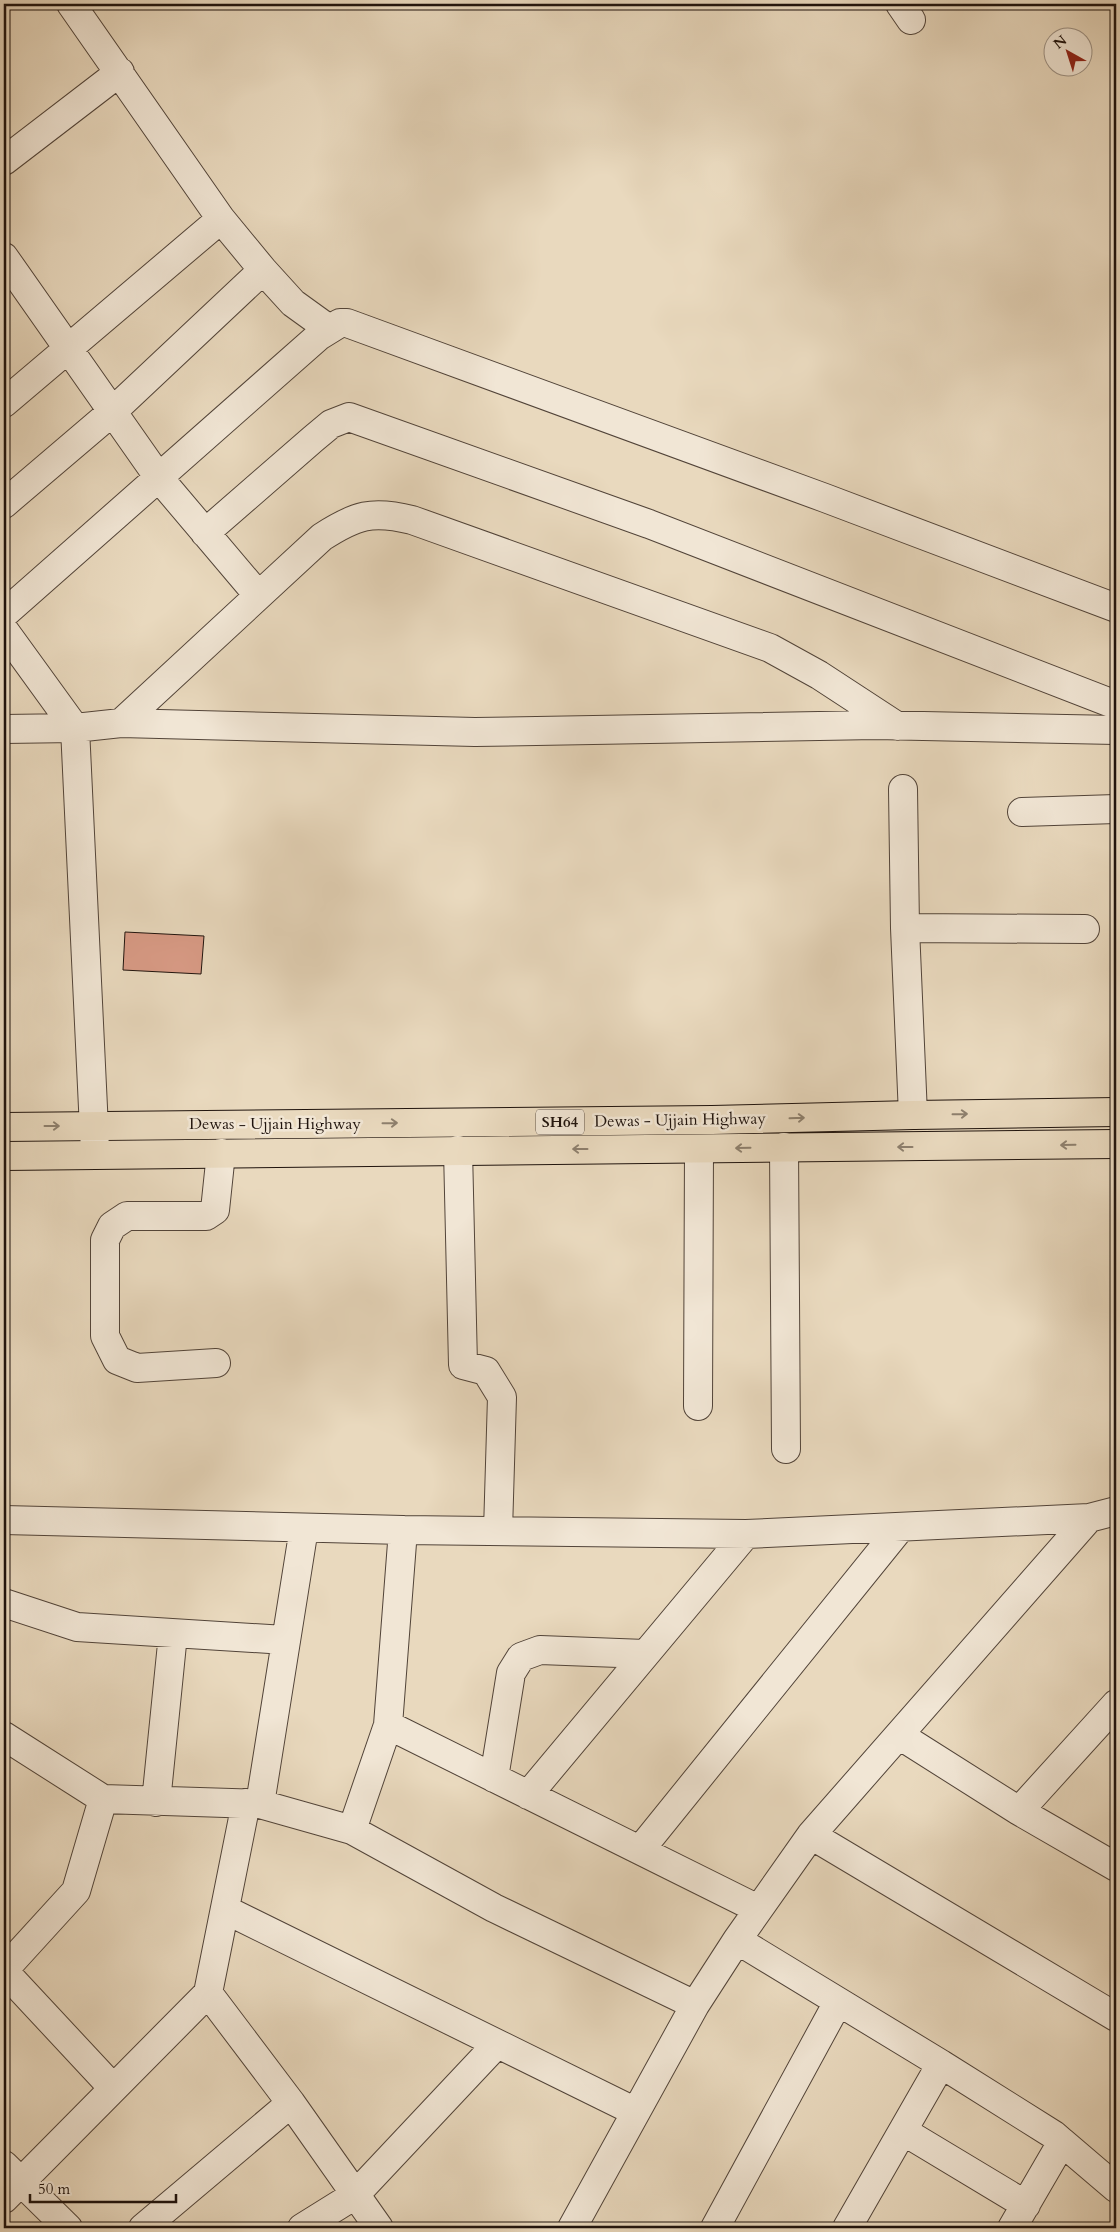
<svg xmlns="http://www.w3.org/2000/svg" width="1120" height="2232" viewBox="0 0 1120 2232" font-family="Cardo,serif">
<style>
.building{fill:#d99b86;stroke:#1f130d}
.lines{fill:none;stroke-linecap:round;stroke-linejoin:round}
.minor-casing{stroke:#524439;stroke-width:30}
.major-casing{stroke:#1f130d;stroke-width:30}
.minor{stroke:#f1e6d5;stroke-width:28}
.major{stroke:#e9d9be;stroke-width:28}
.oneway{stroke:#8e806e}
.labels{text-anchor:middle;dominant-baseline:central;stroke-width:5;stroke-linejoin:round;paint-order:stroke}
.shield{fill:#f1e6d5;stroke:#5e5249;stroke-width:1}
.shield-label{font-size:15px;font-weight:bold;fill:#1f130d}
.street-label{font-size:16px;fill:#1f130d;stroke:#f1e6d5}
</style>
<rect width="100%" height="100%" fill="#e9d9be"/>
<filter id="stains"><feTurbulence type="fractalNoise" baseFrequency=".004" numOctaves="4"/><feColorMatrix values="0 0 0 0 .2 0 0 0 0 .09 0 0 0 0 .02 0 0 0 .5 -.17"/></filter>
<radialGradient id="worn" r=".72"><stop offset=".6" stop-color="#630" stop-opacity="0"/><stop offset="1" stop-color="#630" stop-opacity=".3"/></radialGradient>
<!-- building -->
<path class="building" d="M125 932 204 936 201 974 123 970Z"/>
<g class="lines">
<!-- minor casing -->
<g class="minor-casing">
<path id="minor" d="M71 4 221 219 263 270 293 303 329 329
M900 4 911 20
M4 161 120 72
M4 257 159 478 258 595
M4 403 221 219
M4 504 112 412 263 270
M205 533 313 439 331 424 349 417 649 524 1116 705
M4 614 319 336 340 323H347L825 498 1116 608
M4 630 75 728 95 1150
M121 723 475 732 876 725 1116 730
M4 729 75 728 121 723 322 537C356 515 372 510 412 520L770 648 819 675 897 726
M903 789 905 928 913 1115
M1022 812 1116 809
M905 928 1085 929
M784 1147 786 1449
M458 1150 463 1365 486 1371 502 1397 498 1531
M216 1363 137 1368 117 1360 105 1336V1240L112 1226 127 1216H206L215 1210 221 1153
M698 1406 699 1149
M1116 1511 1089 1518 811 1835 1116 2017
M4 1520 403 1530 746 1534 1089 1518
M4 1603 77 1627 285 1640
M388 1725 758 1909
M899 1735 1019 1811 1116 1867
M4 1736 103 1799 260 1804 352 1830 494 1908 695 2005
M494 1778 511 1673 521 1657 540 1650 645 1654
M528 1795 746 1534
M156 1802 173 1634
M246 1803 208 1993 291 2103
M260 1804 304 1528
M1019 1811 1116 1704
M352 1830 388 1725 403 1530
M640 1850 900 1528
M226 1910 636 2112
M737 1940 941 2064 847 2228
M4 1970 76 1891 103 1799
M4 1971 113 2088
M941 2064 1054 2135 1062 2142 1012 2228
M903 2131 1026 2205
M1062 2142 1116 2188
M4 2165 68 2228
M4 2199 208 1993
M143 2228 291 2103 379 2228
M302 2228 355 2195 497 2044
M572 2228 695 2005 737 1940 811 1835
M715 2228 838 2002"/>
</g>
<!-- major casing -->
<g class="major-casing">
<path id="major" d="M4 1127 712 1120 913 1115 1116 1112
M4 1156 1116 1144"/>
</g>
<!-- minor -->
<use href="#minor" class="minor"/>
<!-- major -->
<use href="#major" class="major"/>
</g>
<!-- one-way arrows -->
<defs><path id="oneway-shaft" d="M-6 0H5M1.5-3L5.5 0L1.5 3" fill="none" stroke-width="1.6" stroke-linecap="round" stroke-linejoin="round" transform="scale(1.25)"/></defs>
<g class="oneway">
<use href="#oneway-shaft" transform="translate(960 1114) rotate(-1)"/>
<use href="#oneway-shaft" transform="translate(797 1118) rotate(-2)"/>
<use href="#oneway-shaft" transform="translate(390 1123) rotate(-1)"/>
<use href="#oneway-shaft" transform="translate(52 1126)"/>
<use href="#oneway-shaft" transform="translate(1068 1145) rotate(179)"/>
<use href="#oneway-shaft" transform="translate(905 1147) rotate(180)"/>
<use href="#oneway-shaft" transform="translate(743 1148) rotate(179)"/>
<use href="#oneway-shaft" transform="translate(580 1149) rotate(180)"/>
</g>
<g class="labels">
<!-- shield labels -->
<rect class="shield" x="536" y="1109.5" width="48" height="25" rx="4"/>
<g class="shield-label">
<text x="560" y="1122">SH64</text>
</g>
<!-- street labels -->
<g class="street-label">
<text transform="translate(680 1120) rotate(-1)">Dewas - Ujjain Highway</text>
<text x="275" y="1124">Dewas - Ujjain Highway</text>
</g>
</g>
<!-- margin -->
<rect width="1120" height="2232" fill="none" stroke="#e9d9be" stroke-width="20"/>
<rect x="5" y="5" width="1110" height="2222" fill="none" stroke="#1f130d" stroke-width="2.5"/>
<rect x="10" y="10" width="1100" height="2212" fill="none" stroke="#1f130d"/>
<!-- north arrow -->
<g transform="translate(1068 52) rotate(321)"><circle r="24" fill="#f1e6d5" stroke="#9d9285"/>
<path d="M0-4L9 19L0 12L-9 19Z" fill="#8f2418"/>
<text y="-8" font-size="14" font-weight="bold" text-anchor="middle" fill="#1f130d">N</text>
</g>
<!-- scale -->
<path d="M30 2194v8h146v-8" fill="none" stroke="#1f130d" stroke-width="2.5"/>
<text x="38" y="2194" font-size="15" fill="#1f130d" stroke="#f1e6d5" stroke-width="4" paint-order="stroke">50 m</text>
<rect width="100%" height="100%" filter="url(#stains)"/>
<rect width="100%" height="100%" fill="url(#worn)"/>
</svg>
